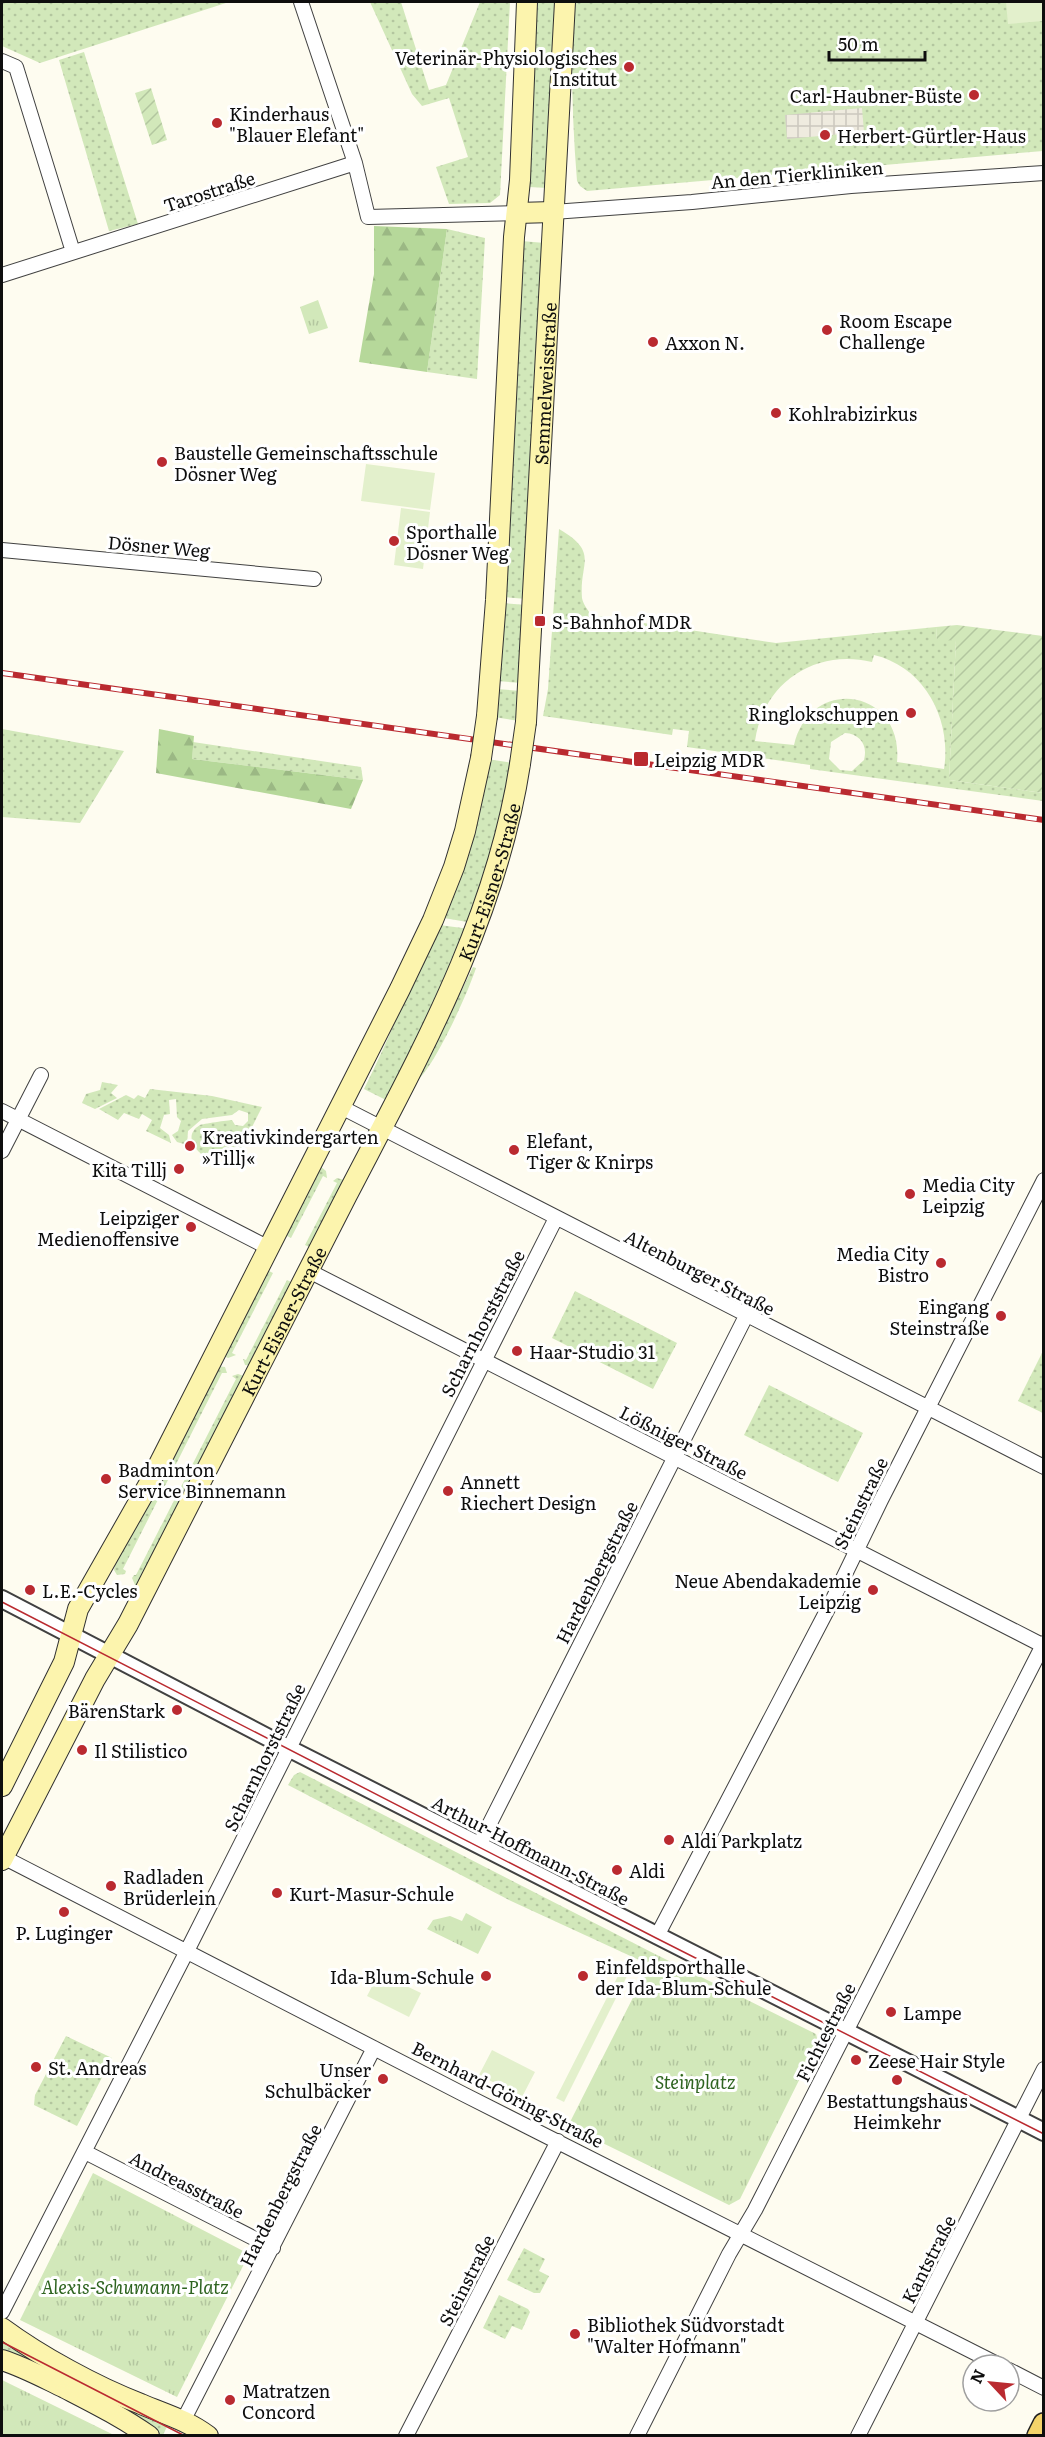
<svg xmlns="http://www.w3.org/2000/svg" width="1045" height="2437" viewBox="0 0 1045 2437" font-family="Literata,serif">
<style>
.grass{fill:url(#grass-dots);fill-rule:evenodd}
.forest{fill:url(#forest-firs)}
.park{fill:url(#park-tufts)}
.garden{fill:url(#garden-furrows)}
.pitch{fill:#e3f0cc}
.plaza{fill:url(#plaza-grid)}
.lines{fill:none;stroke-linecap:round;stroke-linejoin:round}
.minor-casing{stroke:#414141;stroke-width:16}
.tertiary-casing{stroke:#414141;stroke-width:20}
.secondary-casing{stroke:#303030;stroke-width:22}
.primary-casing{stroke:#1f1f1f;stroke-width:24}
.minor{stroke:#fff;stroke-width:14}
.tertiary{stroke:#fff;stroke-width:16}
.secondary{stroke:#fcf4ad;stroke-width:20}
.primary{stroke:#f4d36a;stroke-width:21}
.tram{stroke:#ba2a30;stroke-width:1.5}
.rail-casing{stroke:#ba2a30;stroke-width:6}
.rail{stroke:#fff;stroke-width:4;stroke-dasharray:11;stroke-linecap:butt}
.secondary-bridge-casing{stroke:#303030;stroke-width:22;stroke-linecap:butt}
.secondary-bridge{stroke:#fcf4ad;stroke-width:20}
.poi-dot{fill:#ba2a30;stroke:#fff;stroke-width:2}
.labels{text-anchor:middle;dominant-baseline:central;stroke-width:6;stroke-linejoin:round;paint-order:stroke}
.poi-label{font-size:18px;fill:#0e0e0e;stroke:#fff;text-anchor:start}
.street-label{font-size:18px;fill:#0e0e0e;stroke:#fff}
.park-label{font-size:18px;font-style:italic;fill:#2e6420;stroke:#fff}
</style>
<defs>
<pattern id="grass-dots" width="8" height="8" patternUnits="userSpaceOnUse" patternTransform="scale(1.5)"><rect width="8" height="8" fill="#d2e8ba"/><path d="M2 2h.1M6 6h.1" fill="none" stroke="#b3c69f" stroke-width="1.8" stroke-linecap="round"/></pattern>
<pattern id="forest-firs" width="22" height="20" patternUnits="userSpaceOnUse" patternTransform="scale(1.5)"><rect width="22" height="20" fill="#b6d89a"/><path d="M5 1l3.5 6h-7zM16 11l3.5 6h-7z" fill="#9bb884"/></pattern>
<pattern id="park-tufts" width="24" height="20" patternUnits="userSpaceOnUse" patternTransform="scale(1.5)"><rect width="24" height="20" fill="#d2e8ba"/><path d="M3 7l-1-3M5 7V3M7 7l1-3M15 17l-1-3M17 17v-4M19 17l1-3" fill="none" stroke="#b3c69f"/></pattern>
<pattern id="garden-furrows" width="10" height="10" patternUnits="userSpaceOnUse" patternTransform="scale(1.5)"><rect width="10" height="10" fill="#d2e8ba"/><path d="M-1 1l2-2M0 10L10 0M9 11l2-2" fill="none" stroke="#b3c69f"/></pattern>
<pattern id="plaza-grid" width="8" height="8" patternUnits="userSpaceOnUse" patternTransform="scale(1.5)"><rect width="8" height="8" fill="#efebdf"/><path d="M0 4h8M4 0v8" fill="none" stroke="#ccc8be"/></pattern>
</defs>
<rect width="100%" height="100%" fill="#fefcf0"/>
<!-- grass -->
<path class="grass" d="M2 2H229L40 63 2 46Z
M370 2H401L429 90 446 85 480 2H510L500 195 490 203 449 204 436 167 468 157 449 98 422 106 412 94Z
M533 2H557L548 188 529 187 533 128Z
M573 2H1043V151L587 191 580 186 577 181C572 121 571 62 573 2Z
M84 52 138 224 109 231 59 60Z
M447 229 485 238 477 379 427 372Z
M521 241 545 243 527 599 503 597Z
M559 529C600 553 579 562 582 598 583 604 588 610 591 615L776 643 936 627 937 640H956L949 780 1043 793V801L810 769V765L687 747 689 731 673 729 672 735 543 716 548 689ZM874 655C925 667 952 720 944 769L897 762C904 689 811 674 794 745L755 741C763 683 815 648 872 662ZM845 733C860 734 868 745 864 760L852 771 840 770 829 759 831 742Z
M502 603 526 605 522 683 497 681Z
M497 689 521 691 519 721 494 717Z
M2 729 124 751 80 823 2 817Z
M193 742 361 767 363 780 192 759Z
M487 759 514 763 473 923 444 918Z
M439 925 470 929 388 1101 364 1089C391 1035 413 979 439 925Z
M473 967 476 968C468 993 436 1063 418 1080Z
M102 1082 118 1085 111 1093 117 1098 95 1109 82 1103 86 1094 100 1090Z
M150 1089 212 1096 262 1107 237 1157C225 1151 216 1148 206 1157 195 1151 183 1135 200 1125 202 1124 229 1120 232 1120L235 1125 243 1126 248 1121V1113L239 1110 232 1115 202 1119 188 1131 187 1145 177 1142 172 1135 178 1131 181 1121 177 1117 176 1099 169 1100 170 1114 164 1115 160 1128 169 1135 171 1143 146 1131 152 1120 142 1114 139 1119 124 1113 118 1120 99 1109 126 1095 134 1099 138 1095 145 1098Z
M320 1166 326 1171 327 1178 323 1176 291 1238 283 1234Z
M337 1178 344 1180 313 1249 305 1245 337 1183 333 1181Z
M265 1269 273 1273 232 1353 236 1355 228 1358 224 1356Z
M287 1280 295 1284 253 1366 245 1365 243 1359 246 1360Z
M575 1291 677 1343 653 1389 552 1338Z
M1043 1351V1413L1018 1401Z
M218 1366 225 1367 227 1373H222L123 1569 126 1571 125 1574 117 1575 114 1570 115 1565Z
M238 1374 244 1376 138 1585H135L132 1578 134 1575H136L236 1379 232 1376Z
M769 1385 863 1433 838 1482 744 1435Z
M300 1772 655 1954 650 1965 511 1901 288 1785 294 1775Z
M66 2036 112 2058 77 2126 34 2105 35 2095Z
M524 2248 545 2259 539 2271 549 2276 540 2293H534L507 2280Z
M499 2295 528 2309 530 2312 522 2330 512 2326 505 2339 483 2328Z
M2 2340 171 2418 163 2435H155L2 2355Z"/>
<!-- forest -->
<path class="forest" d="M374 226 447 229 427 372 359 362 374 274Z
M159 729 194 736 192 759 363 780 351 809 156 773Z"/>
<!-- park -->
<path class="park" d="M318 300 328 328 309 334 300 307Z
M466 1913 492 1927 478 1954 427 1929 433 1920 450 1916 462 1921Z
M655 1954 816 2034 818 2042 740 2199 729 2205 568 2126Z
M93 2173 249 2254 177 2397 20 2320Z
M2 2380 114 2435H2Z"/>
<!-- garden -->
<path class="garden" d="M151 88 167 140 152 145 135 93Z
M957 625 1043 636V793L949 780 956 640 937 641 936 627Z"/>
<!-- pitch -->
<path class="pitch" d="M1006 2H1043V21L1008 24Z
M366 464 435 473 430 510 361 501Z
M401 508 430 512 423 569 394 565Z
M621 1970 628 1974 564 2102 556 2098Z
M379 1973 421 1993 409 2017 367 1996Z
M492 2050 535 2072 522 2097 479 2075Z"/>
<!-- plaza -->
<path class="plaza" d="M862 108 864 132 787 139 785 115Z"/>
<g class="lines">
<!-- minor casing -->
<g class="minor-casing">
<path id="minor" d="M301 2 355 163 368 217 517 213
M2 61 16 67 73 252
M553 212 692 202 851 186 1044 173
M2 275 355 163
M2 550 314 579
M341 1107 1044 1467
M2 1111 269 1248
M2 1151 41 1075
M309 1271 1044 1646
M479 1845 746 1316
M3 1857 463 2094 999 2365
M657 1936 833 1599 881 1500 1044 1180
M85 2152 273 2248
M2 2312 187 1951 556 1218
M1009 2370 1044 2388
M183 2421 374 2048
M406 2436 558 2141
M637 2436 729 2254 755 2210 1044 1643
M858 2436 1044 2069"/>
</g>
<!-- tertiary casing -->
<g class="tertiary-casing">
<path id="tertiary" d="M2 1599 288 1748 1044 2132"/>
</g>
<!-- secondary casing -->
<g class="secondary-casing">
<g id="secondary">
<path d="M517 213 553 212"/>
<path d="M487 716 496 600 514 237 520 180 527 2"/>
<path id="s1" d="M526 722 565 2"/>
<path d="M2 1786 64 1662 78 1609 149 1484 400 989 433 920 454 867 465 831 481 758"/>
<path id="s2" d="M2 1860 95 1679 128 1624C201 1481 274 1338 347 1195 419 1056 496 921 520 764"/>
<path d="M2 2328C40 2356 96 2387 141 2404 164 2414 187 2420 208 2436"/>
<path d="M2 2360C24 2367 44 2378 65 2388 94 2403 122 2417 149 2436"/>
</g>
</g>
<!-- primary casing -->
<g class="primary-casing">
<path id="primary" d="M1038 2436 1044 2424"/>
</g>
<!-- minor -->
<use href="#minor" class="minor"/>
<!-- tertiary -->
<use href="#tertiary" class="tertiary"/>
<!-- secondary -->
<use href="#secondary" class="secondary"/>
<!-- primary -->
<use href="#primary" class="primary"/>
<!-- tram -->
<path class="tram" d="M2 1602 656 1938 1044 2134
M2 2342 185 2436
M1043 2436 1044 2435"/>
<!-- rail casing -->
<g class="rail-casing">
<path id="rail" d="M2 673 1044 820"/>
</g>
<!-- rail -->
<use href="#rail" class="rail"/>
<!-- secondary-bridge casing -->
<g class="secondary-bridge-casing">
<path id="secondary-bridge" d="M481 758 487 716
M520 764 526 722"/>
</g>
<!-- secondary-bridge -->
<use href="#secondary-bridge" class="secondary-bridge"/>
</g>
<!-- markers -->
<g class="poi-dot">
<circle cx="629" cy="67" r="6"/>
<circle cx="974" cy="95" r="6"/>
<circle cx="217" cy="123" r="6"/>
<circle cx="825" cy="135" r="6"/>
<circle cx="827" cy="330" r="6"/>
<circle cx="653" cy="342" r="6"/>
<circle cx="776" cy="413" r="6"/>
<circle cx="162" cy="462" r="6"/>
<circle cx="394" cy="541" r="6"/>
<rect x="534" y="615" width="12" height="12" rx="3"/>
<circle cx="911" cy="713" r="6"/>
<rect x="633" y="751" width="16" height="16" rx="3"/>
<circle cx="190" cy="1146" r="6"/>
<circle cx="514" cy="1150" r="6"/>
<circle cx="179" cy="1169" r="6"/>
<circle cx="910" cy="1194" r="6"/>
<circle cx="191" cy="1227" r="6"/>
<circle cx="941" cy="1263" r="6"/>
<circle cx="1001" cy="1316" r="6"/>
<circle cx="517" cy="1351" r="6"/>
<circle cx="106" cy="1479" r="6"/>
<circle cx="448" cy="1491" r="6"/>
<circle cx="30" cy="1590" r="6"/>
<circle cx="873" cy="1590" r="6"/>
<circle cx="177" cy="1710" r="6"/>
<circle cx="82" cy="1750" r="6"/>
<circle cx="669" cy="1840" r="6"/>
<circle cx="617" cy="1870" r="6"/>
<circle cx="111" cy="1886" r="6"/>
<circle cx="277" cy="1893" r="6"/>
<circle cx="64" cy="1912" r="6"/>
<circle cx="486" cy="1976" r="6"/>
<circle cx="583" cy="1976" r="6"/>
<circle cx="891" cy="2012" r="6"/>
<circle cx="856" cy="2060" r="6"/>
<circle cx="36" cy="2067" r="6"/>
<circle cx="383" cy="2079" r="6"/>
<circle cx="897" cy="2080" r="6"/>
<circle cx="575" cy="2334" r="6"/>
<circle cx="230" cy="2400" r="6"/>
</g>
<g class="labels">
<!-- poi labels -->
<g class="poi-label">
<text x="617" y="57" text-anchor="end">Veterinär-Physiologisches<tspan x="617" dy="21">Institut</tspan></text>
<text x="962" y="95" text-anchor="end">Carl-Haubner-Büste</text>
<text x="229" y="113">Kinderhaus<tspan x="229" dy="21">"Blauer Elefant"</tspan></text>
<text x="837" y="135">Herbert-Gürtler-Haus</text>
<text x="839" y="320">Room Escape<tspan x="839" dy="21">Challenge</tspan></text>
<text x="665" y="342">Axxon N.</text>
<text x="788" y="413">Kohlrabizirkus</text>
<text x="174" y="452">Baustelle Gemeinschaftsschule<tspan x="174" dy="21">Dösner Weg</tspan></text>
<text x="406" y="531">Sporthalle<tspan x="406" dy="21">Dösner Weg</tspan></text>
<text x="552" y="621">S-Bahnhof MDR</text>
<text x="899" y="713" text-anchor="end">Ringlokschuppen</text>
<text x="654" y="759">Leipzig MDR</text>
<text x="202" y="1136">Kreativkindergarten<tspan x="202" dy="21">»Tillj«</tspan></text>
<text x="526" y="1140">Elefant,<tspan x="526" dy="21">Tiger &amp; Knirps</tspan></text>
<text x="167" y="1169" text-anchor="end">Kita Tillj</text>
<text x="922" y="1184">Media City<tspan x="922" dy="21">Leipzig</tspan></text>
<text x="179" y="1217" text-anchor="end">Leipziger<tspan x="179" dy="21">Medienoffensive</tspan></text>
<text x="929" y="1253" text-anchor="end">Media City<tspan x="929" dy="21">Bistro</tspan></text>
<text x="989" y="1306" text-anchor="end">Eingang<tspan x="989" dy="21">Steinstraße</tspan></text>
<text x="529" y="1351">Haar-Studio 31</text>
<text x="118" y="1469">Badminton<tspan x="118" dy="21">Service Binnemann</tspan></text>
<text x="460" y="1481">Annett<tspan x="460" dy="21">Riechert Design</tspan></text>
<text x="861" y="1580" text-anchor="end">Neue Abendakademie<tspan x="861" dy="21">Leipzig</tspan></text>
<text x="42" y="1590">L.E.-Cycles</text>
<text x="165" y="1710" text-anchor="end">BärenStark</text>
<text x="94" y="1750">Il Stilistico</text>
<text x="681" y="1840">Aldi Parkplatz</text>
<text x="629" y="1870">Aldi</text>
<text x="123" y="1876">Radladen<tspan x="123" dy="21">Brüderlein</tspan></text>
<text x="289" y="1893">Kurt-Masur-Schule</text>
<text x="64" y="1932" text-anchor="middle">P. Luginger</text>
<text x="595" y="1966">Einfeldsporthalle<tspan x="595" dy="21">der Ida-Blum-Schule</tspan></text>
<text x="474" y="1976" text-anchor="end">Ida-Blum-Schule</text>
<text x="903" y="2012">Lampe</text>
<text x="868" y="2060">Zeese Hair Style</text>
<text x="48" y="2067">St. Andreas</text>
<text x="371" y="2069" text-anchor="end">Unser<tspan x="371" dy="21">Schulbäcker</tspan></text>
<text x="897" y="2100" text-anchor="middle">Bestattungshaus<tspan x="897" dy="21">Heimkehr</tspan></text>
<text x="587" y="2324">Bibliothek Südvorstadt<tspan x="587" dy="21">"Walter Hofmann"</tspan></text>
<text x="242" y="2390">Matratzen<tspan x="242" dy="21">Concord</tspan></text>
</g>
<!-- street labels -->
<g class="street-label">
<text transform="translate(797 174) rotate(-5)">An den Tierkliniken</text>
<text transform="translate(209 191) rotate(-18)">Tarostraße</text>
<text stroke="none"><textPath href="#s1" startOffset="339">Semmelweisstraße</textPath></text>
<text transform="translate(159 546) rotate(5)">Dösner Weg</text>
<text stroke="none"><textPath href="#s2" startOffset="1094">Kurt-Eisner-Straße</textPath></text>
<text transform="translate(700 1272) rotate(27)">Altenburger Straße</text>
<text stroke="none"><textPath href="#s2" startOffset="608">Kurt-Eisner-Straße</textPath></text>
<text transform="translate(482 1323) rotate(-63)">Scharnhorststraße</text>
<text transform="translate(684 1442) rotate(27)">Lößniger Straße</text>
<text transform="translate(860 1503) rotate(-64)">Steinstraße</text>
<text transform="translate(596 1572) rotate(-63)">Hardenbergstraße</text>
<text transform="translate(264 1757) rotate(-64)">Scharnhorststraße</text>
<text transform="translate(531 1850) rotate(27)">Arthur-Hoffmann-Straße</text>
<text transform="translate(825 2032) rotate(-63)">Fichtestraße</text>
<text transform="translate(508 2094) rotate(27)">Bernhard-Göring-Straße</text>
<text transform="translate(187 2184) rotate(27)">Andreasstraße</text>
<text transform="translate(280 2195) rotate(-63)">Hardenbergstraße</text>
<text transform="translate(928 2259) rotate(-63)">Kantstraße</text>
<text transform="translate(466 2280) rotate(-63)">Steinstraße</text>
</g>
<!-- park labels -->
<g class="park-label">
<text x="695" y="2081">Steinplatz</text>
<text x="135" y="2286">Alexis-Schumann-Platz</text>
</g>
</g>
<!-- border -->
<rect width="1045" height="2437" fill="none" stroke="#0e0e0e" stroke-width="6"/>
<!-- north arrow -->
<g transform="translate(991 2383) rotate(296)"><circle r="28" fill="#ffffff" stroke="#9f9f9f" stroke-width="1.5"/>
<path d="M0-4.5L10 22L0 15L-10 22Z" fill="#ba2a30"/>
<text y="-9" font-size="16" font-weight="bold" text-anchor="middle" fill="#0e0e0e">N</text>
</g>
<!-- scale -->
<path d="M829 51v9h96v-9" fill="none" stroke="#0e0e0e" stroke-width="3"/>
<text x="838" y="51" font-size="18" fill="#0e0e0e" stroke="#ffffff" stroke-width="4.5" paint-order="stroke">50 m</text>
</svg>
